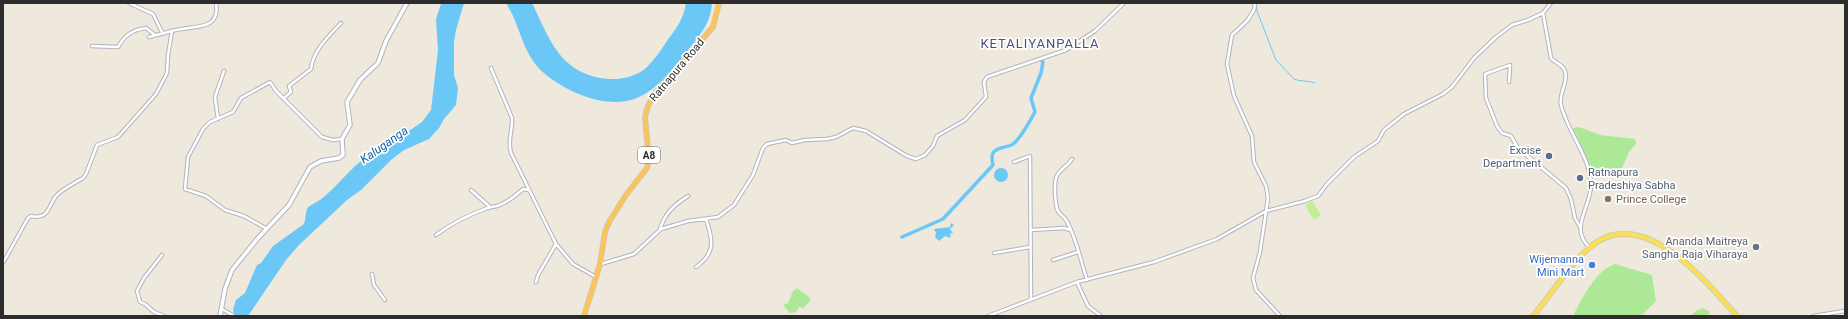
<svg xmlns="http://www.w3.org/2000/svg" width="1848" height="319" viewBox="0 0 1848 319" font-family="Roboto,sans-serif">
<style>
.green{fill:#ade897}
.pitch{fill:#c2ef92}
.water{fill:#6bc8f6}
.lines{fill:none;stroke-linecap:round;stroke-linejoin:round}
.stream{stroke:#6bc8f6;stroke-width:1}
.canal{stroke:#6bc8f6;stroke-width:3.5}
.minor-casing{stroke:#b1b3c0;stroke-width:4.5}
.tertiary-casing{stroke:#b1b3c0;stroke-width:5.5}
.primary-casing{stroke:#c8c8c8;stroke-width:6}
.trunk-casing{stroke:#c8c8c8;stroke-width:6}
.minor{stroke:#fff;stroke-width:2.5}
.tertiary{stroke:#fff;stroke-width:3.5}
.primary{stroke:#f9de58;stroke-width:4.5}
.trunk{stroke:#fcc458;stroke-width:4.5}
.service-dot{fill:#5c6f8a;stroke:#fff;stroke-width:1.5}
.education-dot{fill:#8d6e63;stroke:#fff;stroke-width:1.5}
.worship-dot{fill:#6b7280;stroke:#fff;stroke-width:1.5}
.shop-dot{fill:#3f7fe0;stroke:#fff;stroke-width:1.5}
.labels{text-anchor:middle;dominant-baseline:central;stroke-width:3.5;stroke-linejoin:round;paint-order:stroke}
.shield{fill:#fff;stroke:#6b6b6b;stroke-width:1}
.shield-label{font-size:10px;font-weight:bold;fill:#2c2c2c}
.street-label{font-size:11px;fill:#2c2c2c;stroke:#fff}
.service-label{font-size:11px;fill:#4e5e75;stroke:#fff;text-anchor:end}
.education-label{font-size:11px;fill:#785e54;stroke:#fff;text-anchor:start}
.worship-label{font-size:11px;fill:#5b616d;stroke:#fff;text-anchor:end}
.shop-label{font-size:11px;fill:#366cbe;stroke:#fff;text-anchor:end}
.water-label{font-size:12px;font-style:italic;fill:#0664a6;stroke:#fff}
.quarter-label{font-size:13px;letter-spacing:1px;fill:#494f80;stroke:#fff}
</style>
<rect width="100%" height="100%" fill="#eee8dd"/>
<!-- green -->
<path class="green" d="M1579 127 1600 135 1635 139 1636 144 1629 152 1622 168 1595 172 1592 169 1573 128Z
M1615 264 1652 275 1656 301 1641 316H1573C1583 297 1595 271 1615 264Z
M797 288 810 298V301L803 308 799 307 796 312 790 313 783 305 788 303 793 291Z
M1703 308 1710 312 1708 316H1691L1696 311Z"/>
<!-- pitch -->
<path class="pitch" d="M1312 201 1321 215 1314 220 1305 206Z"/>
<!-- water -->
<path class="water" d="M464 3 456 30 454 42V75L458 88 456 105 444 119 439 128 429 139 404 150 391 160 361 190 347 200 299 245 286 260 248 316H235L233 310 236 300 245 293 257 265 261 263 273 246 304 224C306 219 305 214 307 209 309 205 316 203 320 200 340 185 360 154 385 147L389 142 397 139 422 122 431 110 438 50 436 19 441 4Z
M506 3H532C542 23 551 48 568 63 588 81 626 86 647 67 655 59 661 50 667 41 676 29 684 18 686 3H712C711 24 698 37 686 53 674 69 656 90 637 98 608 110 568 93 545 74 522 55 521 26 506 3Z
M994 175a7 7 0 1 1 14 0a7 7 0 1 1-14 0Z
M951 223 954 225 950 229 953 233 949 234 951 235 950 238 945 236 939 241 935 237 936 233 934 229 950 227Z"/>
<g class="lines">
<!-- stream -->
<path class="stream" d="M1256 4 1257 11 1276 60 1294 79C1300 82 1307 80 1315 83"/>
<!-- canal -->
<path class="canal" d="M902 237 943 219 993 165C992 161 991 157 993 153 997 146 1008 148 1013 144 1022 137 1029 122 1035 112L1031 98 1041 73 1043 62 1041 60"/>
<!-- minor casing -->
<g class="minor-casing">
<path id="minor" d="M129 3 153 14 162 32
M1255 3 1254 10 1247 21 1232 35 1227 64 1234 96 1252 136 1254 162 1266 186 1268 198 1260 252 1253 278 1256 290 1280 316
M1551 3 1543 13 1551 58C1554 62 1561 64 1564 69 1570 80 1558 94 1561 105 1567 131 1591 158 1591 185 1591 207 1569 228 1589 247
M149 37 172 31
M92 46 118 47C125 35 132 30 146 28L155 35
M491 68 512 118C513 130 507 140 511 153L556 244 573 264 596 277
M1509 82 1510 65 1485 74 1486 98 1497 126 1502 133 1511 136 1518 148 1566 188 1571 199 1575 218 1580 227
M284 98 291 92 289 86 311 69C313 50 329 36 341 23
M218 119 215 97 224 71
M1072 159C1067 167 1059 169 1056 178 1054 186 1055 200 1057 209 1059 215 1064 216 1066 220 1076 236 1081 262 1087 280
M1014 162 1030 156 1031 299
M471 190 490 207
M267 229 244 216 225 210 206 196 185 189 188 157 203 129 210 122 233 112 241 98 270 82 276 91 322 137 333 140 342 139
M660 229C665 213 674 205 688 196
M1031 230 1064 228 1070 230
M436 235C451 224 468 215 485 209 489 207 493 207 497 206 506 204 516 195 523 189L529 190
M994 253 1030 247
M162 255 144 278 137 291 140 302 145 304 154 312 164 316
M1053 260 1078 252
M3 263 28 218 31 216C49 220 48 206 56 196 62 189 75 183 83 178L86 174 97 145 118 137 156 94 167 73 168 55 172 31C192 25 221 32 216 3
M601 264 634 254 661 229 688 221 718 217 734 205 753 175 763 148 767 144 786 140 792 143 805 140 827 139 836 137 853 128 866 131 907 156 916 159 925 155 933 146 937 136 965 120 986 97 984 82 987 77 1066 50 1095 31 1124 3
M696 267C716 253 713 240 706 219
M372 274 374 285 385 300
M536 282 538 275 556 244
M1077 282 1088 306 1101 316
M222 309 234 316
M988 316 1077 282 1154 262 1217 239 1266 211 1305 201 1318 196 1327 184 1354 157 1378 141 1384 130 1404 114 1443 94 1452 87 1474 58 1496 37 1512 25 1528 20 1543 13
M1813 316 1845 311"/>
</g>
<!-- tertiary casing -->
<g class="tertiary-casing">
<path id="tertiary" d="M220 316 225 289 232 270 258 238 289 205 310 167 321 161 339 158 343 155 342 139 350 125 347 102 360 80 378 63 386 41 407 3"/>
</g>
<!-- primary casing -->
<g class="primary-casing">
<path id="primary" d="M1533 316C1550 296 1570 264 1589 248 1641 202 1705 280 1737 316"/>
</g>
<!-- trunk casing -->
<g class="trunk-casing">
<path id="trunk" d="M584 316 600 264 605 232 609 222 626 195 647 168 649 161 645 117 648 106 656 92 713 27 719 3"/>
</g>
<!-- minor -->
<use href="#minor" class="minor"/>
<!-- tertiary -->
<use href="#tertiary" class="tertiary"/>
<!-- primary -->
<use href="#primary" class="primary"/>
<!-- trunk -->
<use href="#trunk" class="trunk"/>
</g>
<!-- markers -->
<g class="service-dot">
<circle cx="1549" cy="156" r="4"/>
<circle cx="1580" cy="178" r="4"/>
</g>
<circle class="education-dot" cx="1608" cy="199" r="4"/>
<circle class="worship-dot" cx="1756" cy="247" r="4"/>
<circle class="shop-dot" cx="1592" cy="265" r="4"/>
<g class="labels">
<!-- shield labels -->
<rect class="shield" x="638" y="147" width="22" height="16" rx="3"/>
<g class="shield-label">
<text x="649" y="155">A8</text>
</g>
<!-- street labels -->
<g class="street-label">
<text transform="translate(677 70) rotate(-50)">Ratnapura Road</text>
</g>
<!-- service labels -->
<g class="service-label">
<text x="1541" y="150">Excise<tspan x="1541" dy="13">Department</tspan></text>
<text x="1588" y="172" text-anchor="start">Ratnapura<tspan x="1588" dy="13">Pradeshiya Sabha</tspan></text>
</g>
<!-- education labels -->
<g class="education-label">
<text x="1616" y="199">Prince College</text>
</g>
<!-- worship labels -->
<g class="worship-label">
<text x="1748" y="241">Ananda Maitreya<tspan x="1748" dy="13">Sangha Raja Viharaya</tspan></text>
</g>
<!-- shop labels -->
<g class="shop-label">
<text x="1584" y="259">Wijemanna<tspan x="1584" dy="13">Mini Mart</tspan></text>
</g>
<!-- water labels -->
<g class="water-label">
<text transform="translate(384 145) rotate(-35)">Kaluganga</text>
</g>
<!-- quarter labels -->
<g class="quarter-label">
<text x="1040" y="43">KETALIYANPALLA</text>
</g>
</g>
<!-- border -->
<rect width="1848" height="319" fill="none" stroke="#2c2c2c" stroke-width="8"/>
</svg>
